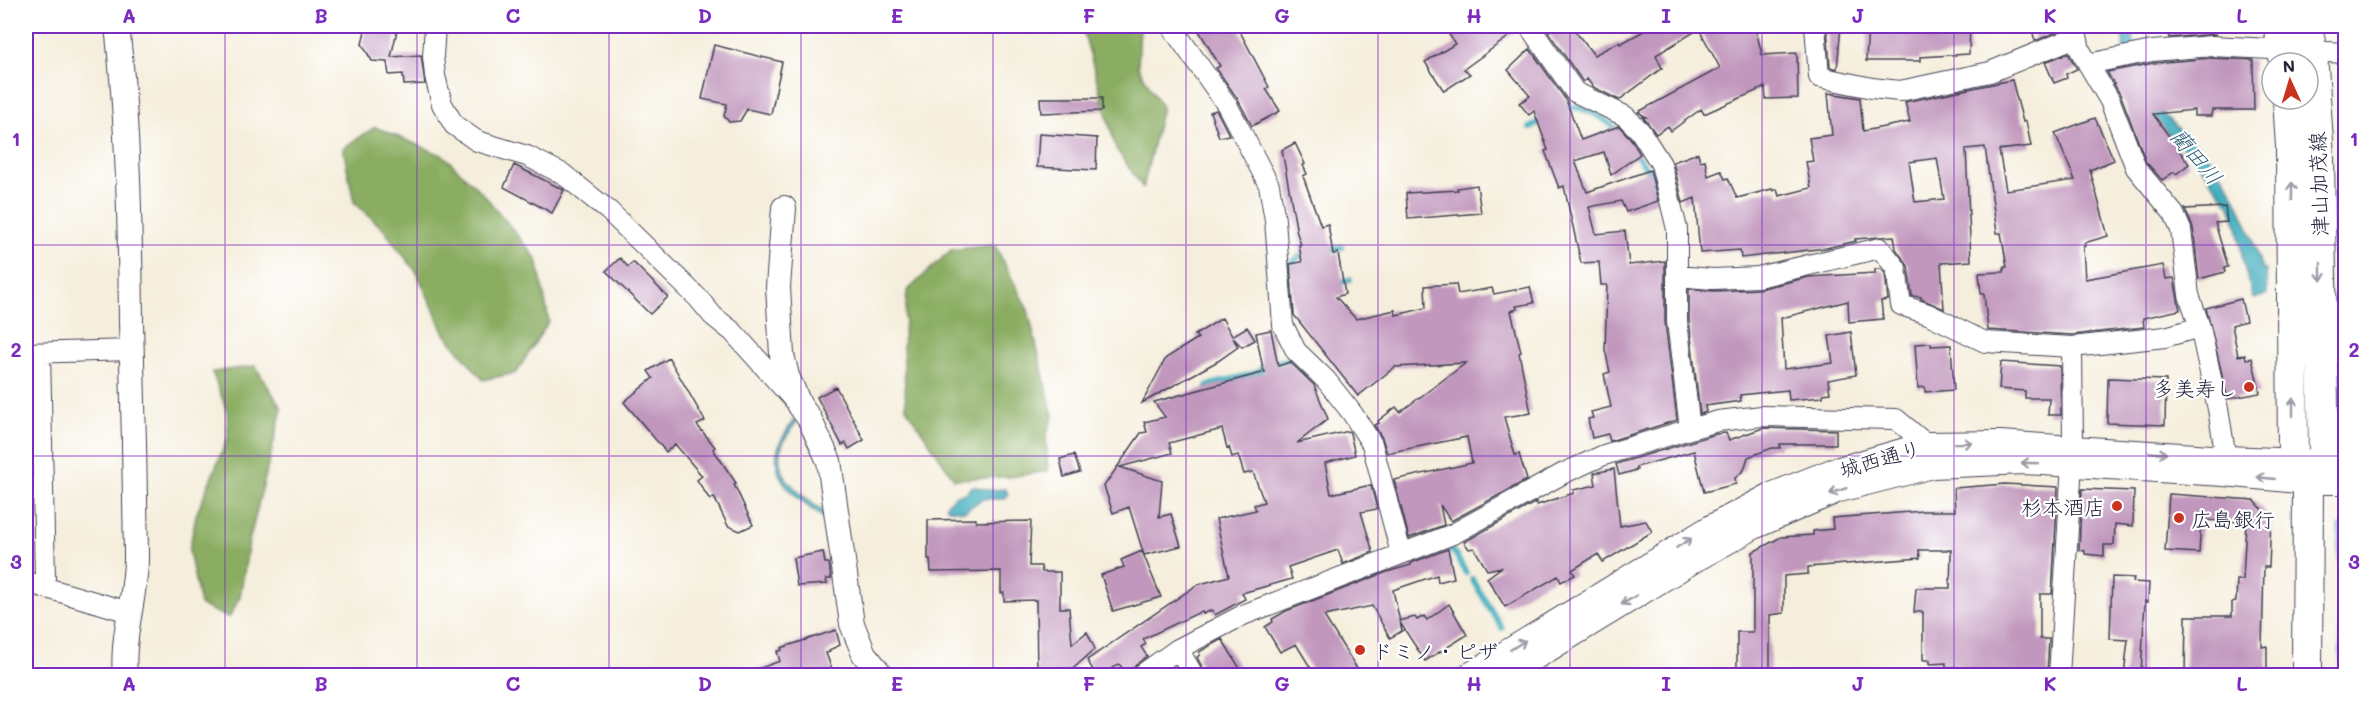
<svg xmlns="http://www.w3.org/2000/svg" width="2371" height="701" viewBox="0 0 2371 701" font-family="Mali,'Klee One',sans-serif">
<style>
.forest{fill:#8aad62;stroke:#56684e;stroke-width:1.5}
.water{fill:#41aebe;stroke:#32687c;stroke-width:1.5}
.lines{fill:none;stroke-linecap:round;stroke-linejoin:round}
.stream{stroke:#41aebe;stroke-width:6}
.building{fill:#c197bd;fill-rule:evenodd}
.minor-casing{stroke:#424153;stroke-width:22}
.tertiary-casing{stroke:#424153;stroke-width:26}
.primary-casing{stroke:#424153;stroke-width:32}
.minor{stroke:#fff;stroke-width:20}
.tertiary{stroke:#fff;stroke-width:24}
.primary{stroke:#fff;stroke-width:30}
.oneway{stroke:#9c9ca7}
.grid{fill:none;stroke:#7b2cbf;stroke-width:1.5;stroke-opacity:0.55}
.poi-dot{fill:#c8321e;stroke:#fff;stroke-width:2}
.labels{text-anchor:middle;dominant-baseline:central;stroke-width:4.5;stroke-linejoin:round;paint-order:stroke}
.street-label{font-size:21px;fill:#22223b;stroke:#fff}
.poi-label{font-size:21px;fill:#22223b;stroke:#fff;text-anchor:end}
.water-label{font-size:22px;font-style:italic;fill:#306176;stroke:#fff}
.neatline{fill:none;stroke:#7b2cbf;stroke-width:2}
.grid-label{font-size:20px;text-anchor:middle;font-weight:bold;fill:#7b2cbf}
</style>
<rect width="100%" height="100%" fill="#fff"/>
<filter id="ink" filterUnits="userSpaceOnUse"><feTurbulence type="fractalNoise" baseFrequency=".0167" numOctaves="2"/><feDisplacementMap in="SourceGraphic" scale="12" xChannelSelector="R" yChannelSelector="G"/><feConvolveMatrix kernelMatrix="1 2 1 2 8 2 1 2 1" color-interpolation-filters="sRGB"/></filter>
<filter id="wash" filterUnits="userSpaceOnUse"><feTurbulence type="fractalNoise" baseFrequency=".008" numOctaves="4" result="noise"/><feDisplacementMap in="SourceGraphic" scale="24" xChannelSelector="R" yChannelSelector="G"/><feGaussianBlur stdDeviation="1.35" result="paint"/><feColorMatrix in="noise" values="0 0 0 0 0 0 0 0 0 0 0 0 0 0 0 0 0 1.4 0 .05"/><feComposite in="paint" operator="in"/></filter>
<g filter="url(#wash)">
<rect width="100%" height="100%" fill="#f5eedc"/>
<!-- forest -->
<path class="forest" d="M1082 26H1140L1138 67 1162 107 1143 188 1116 149Z
M375 127 444 156 486 197 537 259 549 321 516 373 483 380 445 334 417 273 383 229 354 202 343 148Z
M995 245 1028 310 1053 416 1046 437 1048 471 1008 477 954 479 906 408 903 347 907 291 951 250Z
M255 366 282 409 249 542 240 597 229 618 200 605 189 551 196 515 228 437 227 411 212 372Z"/>
<!-- water -->
<path class="water" d="M2122 26H2132C2134 51 2136 79 2151 100 2168 124 2195 139 2213 162 2238 193 2252 233 2262 270H2266L2267 295 2253 299 2244 266 2237 226 2229 204 2197 162 2150 115 2133 87 2124 52Z
M794 420 797 421C792 429 785 437 782 446 769 476 809 501 830 516L829 522C807 505 768 483 778 449 780 439 788 429 794 420Z
M973 486 988 490 1006 489 1008 495 1004 499H982L965 511 948 509 946 505C952 498 957 492 967 493L969 489Z
M2345 523 2346 675 2340 676 2338 527Z"/>
<g class="lines">
<!-- stream -->
<path class="stream" d="M1561 108C1580 102 1608 119 1619 134
M1530 128 1544 118
M1633 151 1658 183
M1325 251 1342 247
M1286 267 1300 256 1309 254
M1337 285 1350 279
M1206 396 1207 386 1256 373 1269 364 1293 358
M1409 561 1450 549 1455 554 1466 573
M1472 579 1502 628"/>
</g>
<g id="blocks">
<!-- building -->
<path class="building" d="M366 26H398L391 57 421 55 425 84 404 85 403 74 389 75 387 62 372 61 362 44Z
M1196 26H1225L1229 30 1237 26 1269 87 1266 89 1280 111 1252 126 1237 98 1216 68 1220 66Z
M1444 26H1517L1518 30 1464 69 1470 74 1444 91 1425 62 1455 44Z
M1555 26H1571L1594 55 1619 42 1620 44 1653 26H1755L1762 55 1797 53 1798 98 1766 99 1765 87 1704 114 1701 109 1671 131 1668 126 1656 134 1643 117H1646L1638 112 1720 68 1699 29 1656 55 1662 68 1619 100 1593 87 1587 79 1583 82 1548 32Z
M1827 26H1841L1837 69 1830 67Z
M1868 26H1970L1969 54 1920 57V61H1866Z
M2031 26H2060L2062 30 2035 41Z
M2168 26H2216V34L2169 38Z
M714 45 782 62 771 114 747 109 740 121 729 122 724 116 727 104 702 99Z
M1530 49 1566 100 1581 140 1619 126 1631 139 1640 154 1611 175 1604 152 1575 161 1587 192 1650 170 1658 201 1626 212 1621 201 1589 207 1596 234 1625 231 1629 265 1665 261V322L1677 420 1610 441 1608 434 1592 438 1588 419 1593 418 1591 412 1611 407 1604 374 1610 372 1605 350 1607 285H1601L1599 262 1581 263 1564 186 1559 188 1545 151 1548 150 1534 111 1529 115 1519 103 1530 96 1508 70Z
M2068 53 2077 69 2066 74 2067 78 2054 83 2045 62Z
M2212 58 2253 60 2254 110H2212L2211 116H2194V110L2153 114 2189 164 2176 174 2174 172 2162 180 2146 162 2121 96 2107 72 2154 63Z
M2012 80 2023 122 2026 121 2031 146 1999 150 2006 190 2075 180 2055 133 2095 118 2114 160 2090 170 2108 236 2084 243 2085 246 2083 247 2085 279 2163 265 2166 279 2174 278 2180 310 2143 318 2144 327 2072 335 1988 330 1984 294H1981L1979 273 2004 272V267H2007L2001 233H1997L1985 147 1966 149 1971 261 1941 263 1944 309 1921 299V297L1912 296 1908 266 1896 249 1894 236 1855 239 1856 241 1826 248 1741 258 1740 250 1700 253 1695 198 1683 203 1673 162 1698 153 1700 161 1705 160 1708 176 1721 171 1725 179 1728 178 1737 198 1772 189 1773 191 1777 189 1779 196 1811 188 1806 162 1813 161 1809 138 1832 135 1828 93 1860 98 1863 131 1910 122 1905 102ZM1937 158 1944 199 1915 202 1909 162Z
M1040 98H1102V111L1041 113Z
M1216 110 1217 111 1229 135 1219 137 1210 112Z
M1039 134 1097 138 1096 170 1037 167Z
M1295 143 1305 164 1303 165 1307 174 1303 176 1321 226 1328 224 1333 254 1338 253 1345 294 1336 297 1356 319 1395 310 1396 315 1426 308 1425 286 1456 284 1458 294 1492 288 1494 294 1530 287 1534 303 1516 306 1517 309 1511 311 1521 352 1519 353 1531 413 1504 417 1515 455 1519 454 1527 480 1451 521 1440 505 1444 525 1409 538 1394 480 1472 463 1467 437 1387 453 1382 438 1374 425 1379 423 1378 421 1396 407 1400 412 1466 363 1395 367 1358 396 1294 315 1290 264 1302 262 1299 245H1301L1297 233 1282 150Z
M514 165 564 190 552 213 504 187Z
M1477 185 1481 213 1408 219 1406 193 1458 190 1457 188Z
M2225 207 2227 222 2215 223 2228 267 2224 268 2225 272 2199 279 2193 228 2185 209Z
M620 258 628 267 633 262 668 297 650 314 606 271Z
M1875 269H1881L1885 273 1888 300 1881 301 1883 319 1849 322 1848 301 1781 318 1784 369 1833 363 1829 336 1851 332 1856 375 1828 380 1830 393 1823 394V397L1789 400 1788 390 1740 395 1741 401 1705 406 1706 412 1700 414 1689 320V289L1714 291 1759 289 1809 277 1875 273Z
M2241 299 2246 321 2232 325 2238 356 2245 355 2246 359 2252 358 2260 393 2228 399 2206 308Z
M1222 318 1232 336 1247 327 1255 340 1242 347 1233 338 1238 347 1218 361 1142 403 1166 358 1198 338 1195 335Z
M1271 330 1278 366 1290 362 1314 385 1328 419 1297 443 1349 431 1350 433 1355 455 1325 463 1331 494 1371 485 1377 509 1361 512 1373 552 1343 564 1338 550 1288 567 1292 579 1242 593 1245 599 1215 615 1212 610 1203 614 1202 611 1143 639 1146 644 1141 647 1147 656 1133 667 1128 675 1119 664 1103 675H1096L1087 660 1197 585 1229 576 1216 519 1256 510 1254 505 1264 502 1253 472 1244 474 1238 455 1232 457 1229 447 1227 448 1222 429 1169 443 1172 453 1120 467 1162 481 1159 517 1171 514 1181 546 1144 555 1129 507 1113 513 1104 486 1141 433 1147 432 1144 422 1165 417 1154 402 1265 372 1263 369 1256 333Z
M1931 343V346L1951 345 1954 390 1925 392V387L1918 388 1915 344Z
M669 358 705 421 697 425 715 447 713 449 736 483 734 484 753 525 740 531 728 526 714 497 710 500 697 480 702 476 675 444 666 452 624 402 653 378 648 371Z
M2001 362 2060 366 2061 415H2048L2049 398H2025V391L1999 389Z
M2108 378 2166 380 2165 425 2107 423Z
M836 387 864 440 849 449 846 443 842 445 817 397Z
M1763 428 1836 430V444H1780V448H1772L1748 457 1744 470 1735 478 1736 484 1704 492 1694 451 1636 467 1637 470 1619 475 1616 464 1716 434 1726 433 1729 440Z
M1074 455 1080 472 1064 477 1060 459Z
M1614 469 1620 526 1646 521 1652 532 1603 562 1598 554 1572 570 1575 575 1561 582 1558 576 1505 607 1487 578 1502 567 1487 570 1474 548 1469 549 1464 542 1536 502 1537 505 1574 493 1573 490 1596 485 1594 473Z
M2005 484 2058 487 2052 594H2040V639H2049L2047 675H1955V667H1946V663L1930 664V660H1923V612H1914L1916 588H1950L1951 550H1919L1920 558 1808 567V574L1784 576V613L1770 615V675H1737V632H1753V552L1781 537 1813 535V531L1833 529 1832 518 1924 511H1955L1954 488Z
M2082 489 2134 491 2133 526 2115 524 2114 545H2104V556L2085 554V551L2079 550Z
M2169 494 2254 500 2271 519 2269 567H2264L2262 647 2267 646V675H2185L2186 616H2232V602L2236 601 2237 580H2243L2246 522 2201 520 2199 553 2165 551Z
M976 519V522L1031 521 1029 566H1041L1042 572H1060V608H1069L1072 644 1087 632 1095 649 1066 675H1037L1036 600 1004 601V593H1001V571L931 572 930 559H928V520Z
M1448 549 1454 578 1438 582 1437 575 1393 590 1402 631 1390 638 1372 606 1324 616 1361 675H1315L1296 644 1280 652 1265 627 1273 622 1272 619 1286 611 1387 572 1411 565V563Z
M1142 551 1161 597 1113 611 1101 575 1124 567 1121 560Z
M823 552 825 563H829L831 579H826L827 584 797 586 793 558Z
M2112 577 2134 578 2133 582 2149 583 2148 602 2145 601 2141 675H2124L2128 640 2110 639Z
M1449 604 1467 635 1425 661 1399 621 1415 617 1417 620 1424 616 1427 620Z
M836 630 840 645 829 650 830 652 826 653 834 675H744V674L780 661 777 652 782 650 781 648Z
M1222 639 1244 675H1206L1197 657 1200 655 1199 652Z"/>
</g>
</g>
<g filter="url(#ink)">
<use href="#blocks" fill-opacity="0" stroke="#424153" stroke-width="1.5"/>
<g class="lines">
<!-- minor casing -->
<g class="minor-casing">
<path id="minor" d="M435 26 433 56 435 76 442 104 454 125 477 141 527 156 563 174 609 211 698 298 713 316 733 332 794 400
M1171 26 1227 105 1269 185 1275 220 1283 325 1296 351 1326 380 1352 413 1372 444 1401 553
M1529 26 1575 92 1625 116 1640 131 1661 164 1677 229V321L1690 429
M1815 26 1819 77 1872 88 1900 91 1990 72 2076 37
M2075 26 2080 50 2110 101 2136 168 2174 214 2181 230 2189 295 2200 327 2218 409 2226 458 2224 472
M2088 64 2152 51 2212 46 2346 53
M1677 276 1713 279 1758 277 1880 248 1896 268 1901 305 1928 314 1985 342 2072 347 2165 337 2200 327
M26 353 132 350
M40 353 45 578 43 587
M26 582 129 612
M1178 649 1194 676
M1140 676 1178 649 1243 615 1453 534 1564 473 1604 455 1690 429 1718 421 1762 416 1896 419 1926 444
M2059 676 2073 446 2072 347"/>
</g>
<!-- tertiary casing -->
<g class="tertiary-casing">
<path id="tertiary" d="M117 26C128 124 130 222 131 321 133 399 135 476 136 554 137 595 121 634 125 676
M784 208 778 287 782 355 787 376 800 406 809 418 829 461 852 624 864 654 882 676
M1468 676 1711 527 1771 495 1832 471 1926 444 2000 443 2226 458 2346 463
M1505 676 1693 561 1756 526 1839 490 1933 466 2024 462 2224 474 2308 482H2346"/>
</g>
<!-- primary casing -->
<g class="primary-casing">
<path id="primary" d="M2279 26 2285 63
M2307 26 2312 52 2319 157 2324 461 2308 482
M2288 99 2291 147 2293 459 2308 482 2307 676"/>
</g>
<!-- minor -->
<use href="#minor" class="minor"/>
<!-- tertiary -->
<use href="#tertiary" class="tertiary"/>
<!-- primary -->
<use href="#primary" class="primary"/>
</g>
<!-- one-way arrows -->
<defs><path id="oneway-shaft" d="M-6 0H5M1.5-3L5.5 0L1.5 3" fill="none" stroke-width="1.6" stroke-linecap="round" stroke-linejoin="round" transform="scale(1.5)"/></defs>
<g class="oneway">
<use href="#oneway-shaft" transform="translate(2292 191) rotate(-90)"/>
<use href="#oneway-shaft" transform="translate(2321 272) rotate(89)"/>
<use href="#oneway-shaft" transform="translate(2293 407) rotate(-90)"/>
<use href="#oneway-shaft" transform="translate(1963 443) rotate(-1)"/>
<use href="#oneway-shaft" transform="translate(2158 453) rotate(4)"/>
<use href="#oneway-shaft" transform="translate(2030 463) rotate(-178)"/>
<use href="#oneway-shaft" transform="translate(2266 478) rotate(-174)"/>
<use href="#oneway-shaft" transform="translate(1838 491) rotate(161)"/>
<use href="#oneway-shaft" transform="translate(1684 543) rotate(-32)"/>
<use href="#oneway-shaft" transform="translate(1629 600) rotate(149)"/>
<use href="#oneway-shaft" transform="translate(1518 645) rotate(-32)"/>
</g>
</g>
<!-- grid -->
<path class="grid" d="M225 26V676M417 26V676M609 26V676M801 26V676M993 26V676M1186 26V676M1378 26V676M1570 26V676M1762 26V676M1954 26V676M2146 26V676M26 245H2346M26 456H2346"/>
<!-- markers -->
<g class="poi-dot">
<circle cx="2249" cy="387" r="6"/>
<circle cx="2117" cy="506" r="6"/>
<circle cx="2179" cy="518" r="6"/>
<circle cx="1360" cy="650" r="6"/>
</g>
<g class="labels">
<!-- street labels -->
<g class="street-label">
<text transform="translate(2318 184) rotate(-92)">津山加茂線</text>
<text transform="translate(1880 458) rotate(-16)">城西通り</text>
</g>
<!-- poi labels -->
<g class="poi-label">
<text x="2237" y="387">多美寿し</text>
<text x="2105" y="506">杉本酒店</text>
<text x="2191" y="518" text-anchor="start">広島銀行</text>
<text x="1372" y="650" text-anchor="start">ドミノ・ピザ</text>
</g>
<!-- water labels -->
<g class="water-label">
<text transform="translate(2197 156) rotate(50)">藺田川</text>
</g>
</g>
<!-- margin -->
<rect width="2371" height="701" fill="none" stroke="#fff" stroke-width="66"/>
<!-- north arrow -->
<g transform="translate(2290 81) rotate(356)"><circle r="28" fill="#ffffff" stroke="#a7a7b1" stroke-width="1.5"/>
<path d="M0-4.5L10 22L0 15L-10 22Z" fill="#c8321e"/>
<text y="-9" font-size="16" font-weight="bold" text-anchor="middle" fill="#22223b">N</text>
</g>
<rect x="33" y="33" width="2305" height="635" class="neatline"/>
<g class="grid-label">
<text x="129" y="23">A</text>
<text x="321" y="23">B</text>
<text x="513" y="23">C</text>
<text x="705" y="23">D</text>
<text x="897" y="23">E</text>
<text x="1089" y="23">F</text>
<text x="1282" y="23">G</text>
<text x="1474" y="23">H</text>
<text x="1666" y="23">I</text>
<text x="1858" y="23">J</text>
<text x="2050" y="23">K</text>
<text x="2242" y="23">L</text>
<text x="16" y="146">1</text>
<text x="2354" y="146">1</text>
<text x="16" y="357">2</text>
<text x="2354" y="357">2</text>
<text x="16" y="569">3</text>
<text x="2354" y="569">3</text>
<text x="129" y="691">A</text>
<text x="321" y="691">B</text>
<text x="513" y="691">C</text>
<text x="705" y="691">D</text>
<text x="897" y="691">E</text>
<text x="1089" y="691">F</text>
<text x="1282" y="691">G</text>
<text x="1474" y="691">H</text>
<text x="1666" y="691">I</text>
<text x="1858" y="691">J</text>
<text x="2050" y="691">K</text>
<text x="2242" y="691">L</text>
</g>
</svg>
